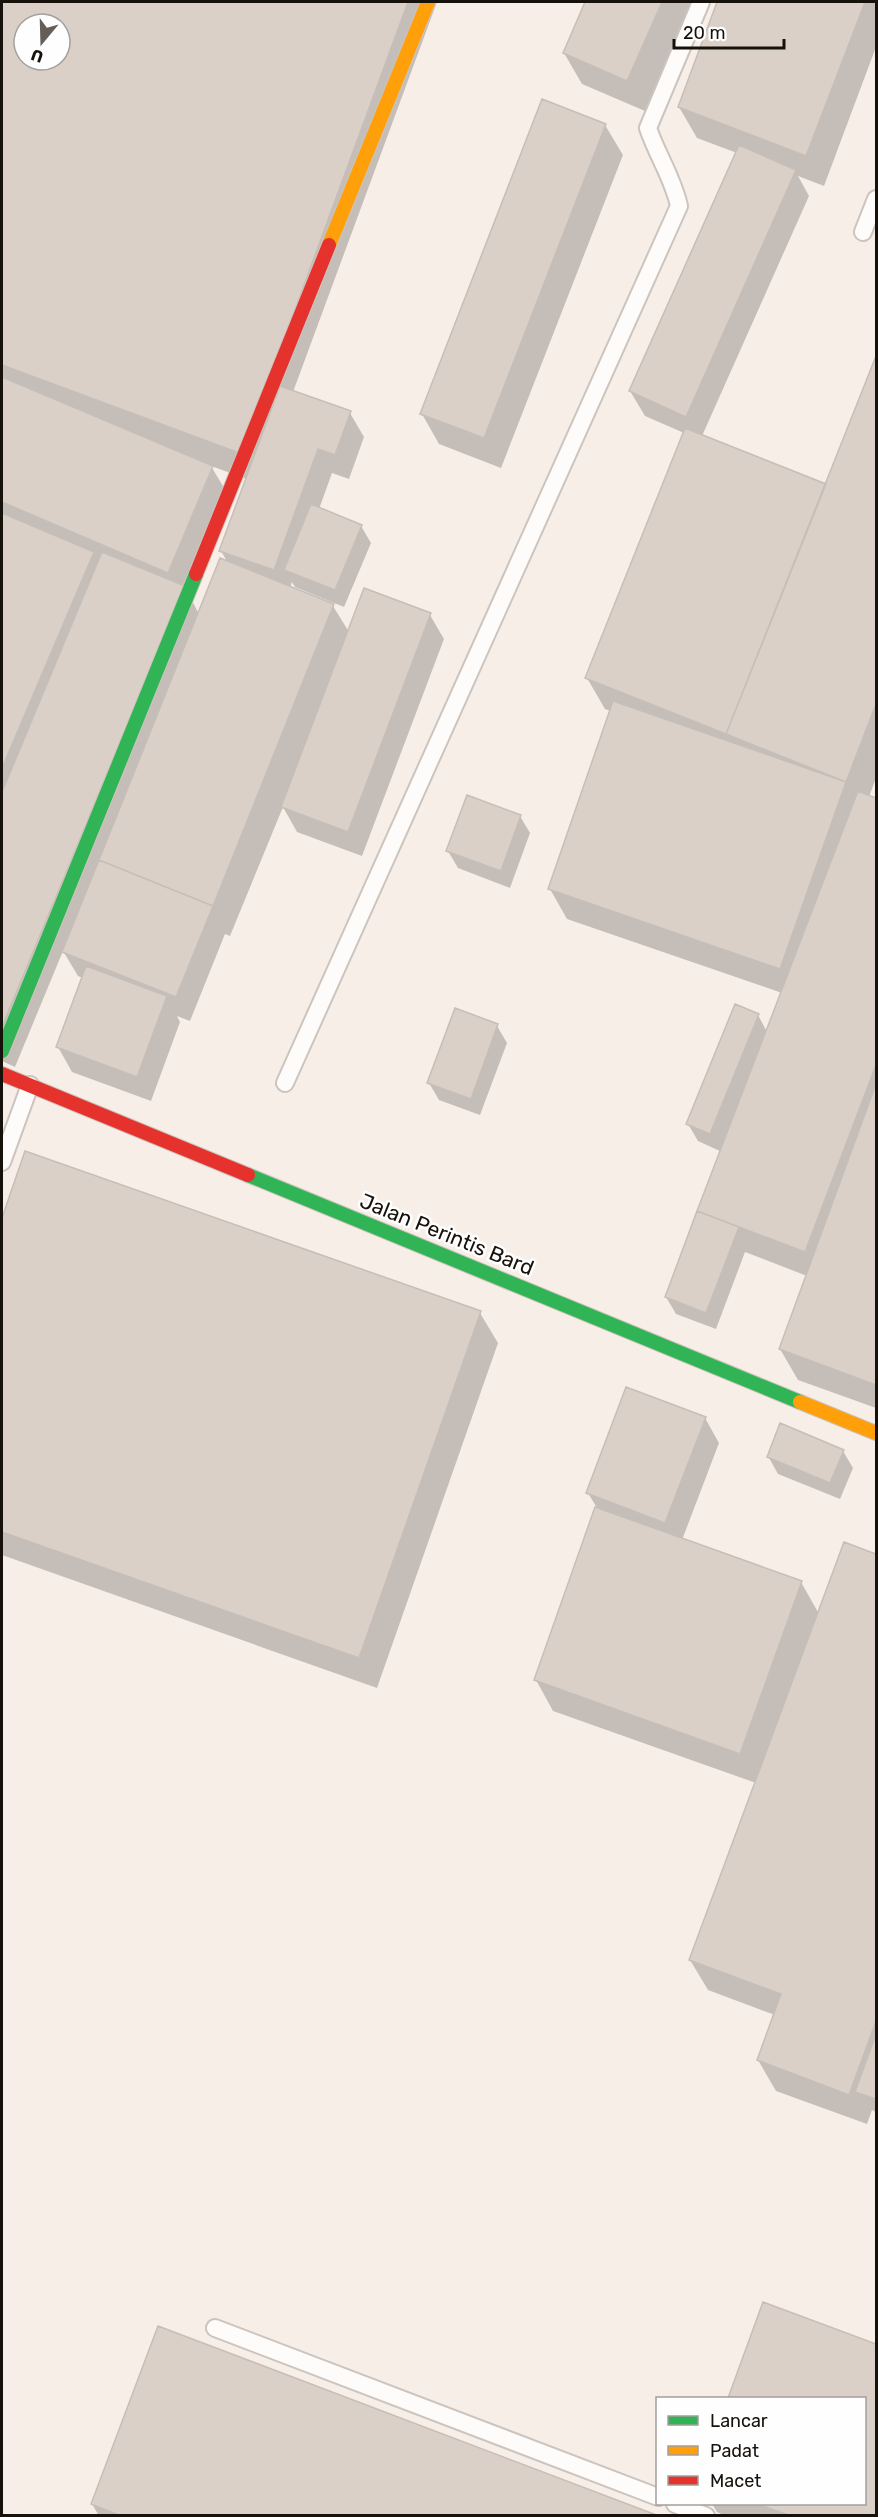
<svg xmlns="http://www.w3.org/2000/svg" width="878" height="2517" viewBox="0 0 878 2517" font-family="Rubik,sans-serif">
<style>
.shadow{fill:#0003;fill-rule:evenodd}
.building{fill:#dad0c8;stroke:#c6beb8;stroke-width:1.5;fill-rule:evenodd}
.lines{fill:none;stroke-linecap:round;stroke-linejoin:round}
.lane-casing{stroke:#ccc4bd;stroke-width:20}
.fast-casing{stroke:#ccc4bd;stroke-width:16}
.slow-casing{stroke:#ccc4bd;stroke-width:16}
.jam-casing{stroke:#ccc4bd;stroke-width:16}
.lane{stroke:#fefcfb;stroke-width:16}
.fast{stroke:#30b455;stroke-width:14}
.slow{stroke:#ff9f0a;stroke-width:14}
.jam{stroke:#e5322d;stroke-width:14}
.labels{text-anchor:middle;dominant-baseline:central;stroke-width:5;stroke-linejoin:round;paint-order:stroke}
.street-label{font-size:21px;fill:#17110b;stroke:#fefefe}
</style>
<rect width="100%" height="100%" fill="#f7eee7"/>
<!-- shadow -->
<path class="shadow" d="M2 2H437L293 392 350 413 364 437 349 479 332 473 319 509 361 526 371 543 344 607 295 587 292 582 290 588 333 606 349 632 430 615 444 639 362 856 297 832 283 807 230 936 225 934 190 1021 177 1016 180 1022 151 1101 72 1072 58 1047 83 978 78 976 63 951 15 1067 2 1061ZM24 24H60V60H24ZM211 466 247 479 221 551 228 563 199 614 189 595 230 498Z
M587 2H692L645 111 582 84 564 53Z
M719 2H876V47L824 186 798 176 809 196 702 436 827 486 876 361V778L869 797 876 800V1408L798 1380 780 1349 807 1276 745 1252 716 1329 676 1314 666 1297 722 1152 698 1141 688 1124 758 1015 767 1032 782 993 567 919 550 889 611 711 605 709 587 678 684 433 645 416 630 391 737 153 697 138 679 107Z
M605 125 623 155 501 468 439 444 422 414Z
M520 816 530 833 510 888 458 868 448 851Z
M497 1026 507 1043 480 1115 439 1100 429 1083Z
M26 1153 480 1313 498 1343 377 1688 2 1555V1222Z
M705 1418 719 1443 682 1540 801 1582 819 1614 845 1544 876 1556V2112L872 2110 867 2124 776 2091 758 2060 775 2015 708 1990 690 1960 756 1783 553 1711 536 1680 597 1508 588 1493Z
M843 1451 853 1468 840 1499 778 1474 768 1456Z
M764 2304 876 2345V2516H726L717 2512 712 2504H864V2398H729Z
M92 2504 654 2516H99Z"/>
<!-- building -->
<path class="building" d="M2 2H408L242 454 2 365ZM24 24H60V60H24Z
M585 2H662L627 81 563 53Z
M717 2H865L806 156 678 107Z
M542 99 606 124 484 438 420 414Z
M739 145 796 170 686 417 629 391Z
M876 356V704L846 782 726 734Z
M2 377 213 466 168 573 2 502Z
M280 386 351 411 335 455 318 449 274 570 219 551Z
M685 428 826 484 726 734 585 678Z
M311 504 362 525 335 590 284 570Z
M2 513 94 552 2 768Z
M102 552 185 586 2 1027V792Z
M220 558 334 604 213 906 99 860Z
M364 588 431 613 348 832 281 807Z
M613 701 846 782 780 969 548 889Z
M858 791 876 798V1065L805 1252 697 1211Z
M467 795 521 815 501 871 446 851Z
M99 860 213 906 176 997 62 952Z
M86 966 167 996 137 1077 56 1047Z
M735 1004 759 1014 710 1134 686 1124Z
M455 1008 498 1024 471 1099 427 1083Z
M876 1084V1385L779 1349Z
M25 1151 481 1311 359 1658 2 1532V1218Z
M697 1211 739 1227 706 1313 665 1297Z
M626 1387 706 1417 665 1523 586 1493Z
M780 1423 844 1450 830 1483 767 1457Z
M595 1507 802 1581 740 1754 534 1680Z
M844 1542 876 1554V2021L849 2095 757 2060 781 1994 689 1960Z
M876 2034V2099L855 2092Z
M763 2302 876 2344V2516H791L758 2504H864V2398H728Z
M158 2326 659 2516H121L91 2504Z"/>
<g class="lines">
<!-- lane casing -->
<g class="lane-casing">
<path id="lane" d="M863 232 876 199
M285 1083 679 206C673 178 657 155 648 128L701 2
M2 1162 30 1085
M215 2328 658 2497
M675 2504 706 2516"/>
</g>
<!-- fast casing -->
<g class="fast-casing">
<path id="fast" d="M2 1051 196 574
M248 1175 800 1402"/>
</g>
<!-- slow casing -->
<g class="slow-casing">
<path id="slow" d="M329 245 428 2
M800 1402 876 1433"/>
</g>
<!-- jam casing -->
<g class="jam-casing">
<path id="jam" d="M196 574 329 245
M2 1074 248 1175"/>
</g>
<!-- lane -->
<use href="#lane" class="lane"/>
<!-- fast -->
<use href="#fast" class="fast"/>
<!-- slow -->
<use href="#slow" class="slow"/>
<!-- jam -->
<use href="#jam" class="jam"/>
</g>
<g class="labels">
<!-- street labels -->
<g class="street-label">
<text transform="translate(447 1234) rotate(22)">Jalan Perintis Bard</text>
</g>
</g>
<!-- border -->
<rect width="878" height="2517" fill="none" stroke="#17110b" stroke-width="6"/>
<!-- legend -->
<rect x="656" y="2397" width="210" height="108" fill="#fefefe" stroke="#a29f9d" stroke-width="1.5"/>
<rect x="668" y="2416" width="30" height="9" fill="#30b455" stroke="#a29f9d" stroke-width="1.5"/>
<text x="710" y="2427" font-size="18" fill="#17110b">Lancar</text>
<rect x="668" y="2446" width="30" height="9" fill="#ff9f0a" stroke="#a29f9d" stroke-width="1.5"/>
<text x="710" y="2457" font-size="18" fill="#17110b">Padat</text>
<rect x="668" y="2476" width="30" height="9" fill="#e5322d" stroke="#a29f9d" stroke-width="1.5"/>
<text x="710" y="2487" font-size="18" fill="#17110b">Macet</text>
<!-- north arrow -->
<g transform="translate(42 42) rotate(199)"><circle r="28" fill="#fefefe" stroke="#a29f9d" stroke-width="1.5"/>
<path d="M0-4.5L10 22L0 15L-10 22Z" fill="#655e58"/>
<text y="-9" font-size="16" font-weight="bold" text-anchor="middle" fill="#17110b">U</text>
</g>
<!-- scale -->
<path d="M674 39v9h110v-9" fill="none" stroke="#17110b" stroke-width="3"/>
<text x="683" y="39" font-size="18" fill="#17110b" stroke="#fefefe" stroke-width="4.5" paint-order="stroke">20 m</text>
</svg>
